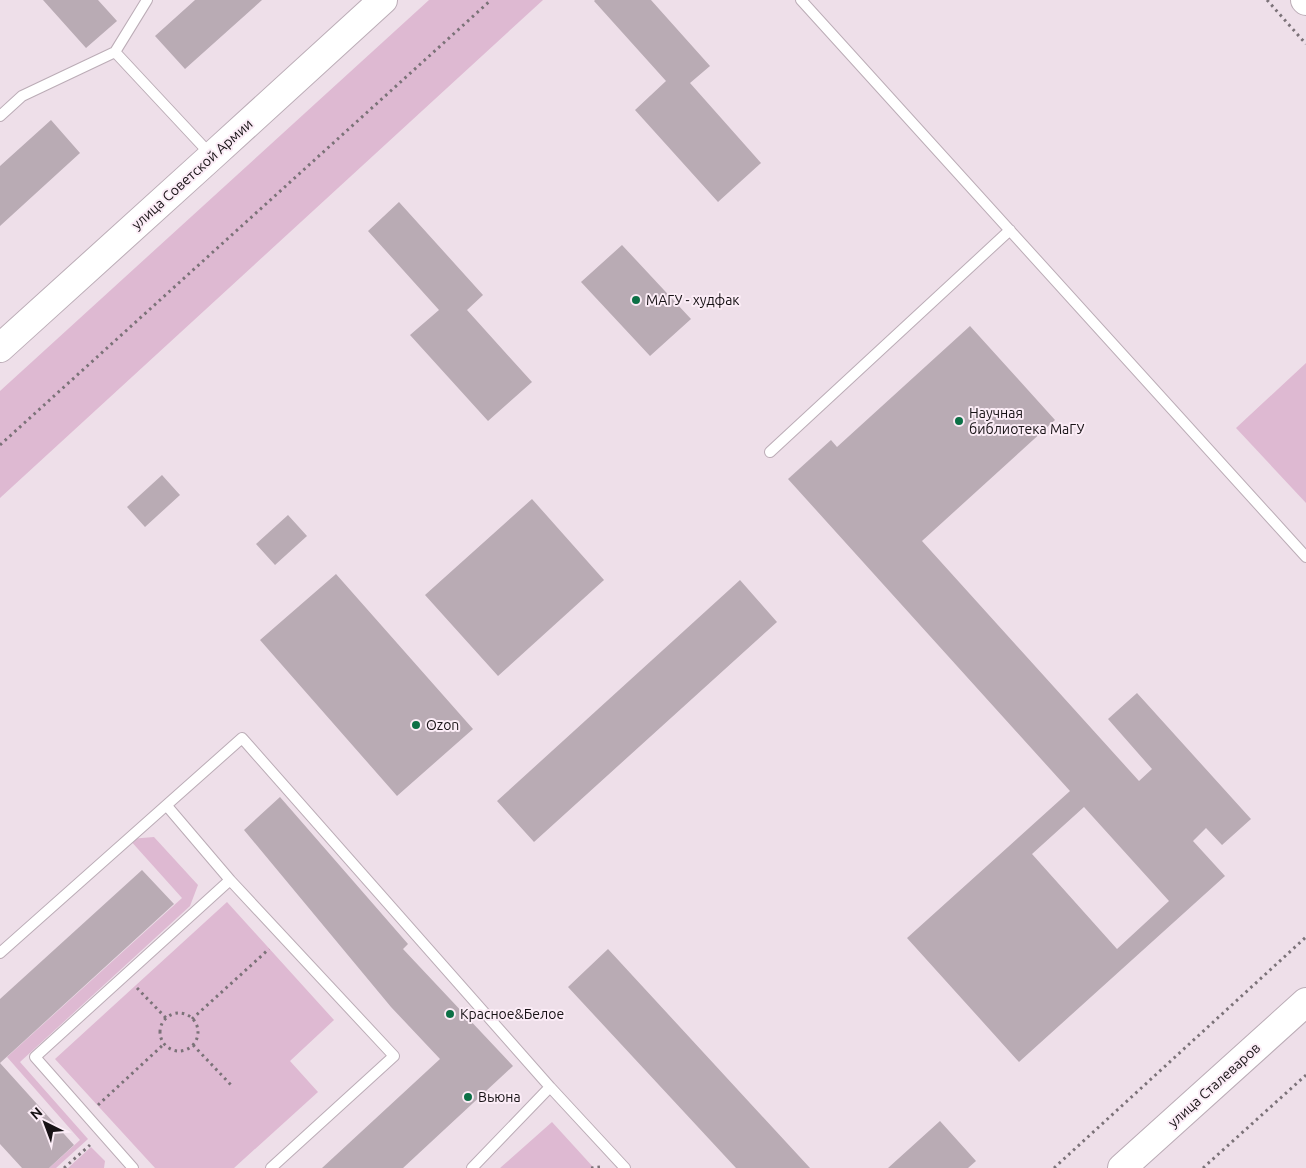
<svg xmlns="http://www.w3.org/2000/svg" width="1306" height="1168" viewBox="0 0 1306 1168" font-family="Ubuntu,sans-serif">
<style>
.green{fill:#deb9d2}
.building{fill:#b9abb4;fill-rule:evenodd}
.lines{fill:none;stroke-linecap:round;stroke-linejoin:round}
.lane-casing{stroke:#bbacb6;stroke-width:12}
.secondary-casing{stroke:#bbacb6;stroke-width:30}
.path{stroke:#7b7278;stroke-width:3;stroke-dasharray:2.5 4;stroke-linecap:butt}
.lane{stroke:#fff;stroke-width:10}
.secondary{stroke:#fff;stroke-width:28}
.poi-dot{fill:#0c7046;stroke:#fbecf6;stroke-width:2}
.labels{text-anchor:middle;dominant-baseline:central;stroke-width:4;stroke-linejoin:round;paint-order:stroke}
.street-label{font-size:14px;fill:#171215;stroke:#fbecf6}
.poi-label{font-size:14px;fill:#171215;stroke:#fbecf6;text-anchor:start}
</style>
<rect width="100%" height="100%" fill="#eedfe9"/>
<!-- green -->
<path class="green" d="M429 0H543L0 498V391Z
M1306 363V503L1236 428Z
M154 837 198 885 190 906 20 1062 88 1139 56 1168H49L80 1140 7 1057 182 898 129 839Z
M227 902 334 1020 290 1061 318 1092 234 1168H155L55 1059Z
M552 1122 594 1168H500Z
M91 1147 105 1161 104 1168H68Z"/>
<!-- building -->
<path class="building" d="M43 0H98L117 21 86 48Z
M195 0H262L185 69 155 36Z
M595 0H651L710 66 690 83 761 163 718 202 635 110 666 81 594 1Z
M51 120 80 153 0 226V166Z
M399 202 483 295 467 310 532 382 488 421 410 335 439 310 368 231Z
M622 245 691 319 650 356 581 282Z
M970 326 1055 420 922 541 1139 781 1152 769 1108 719 1137 693 1251 819 1222 845 1206 828 1193 841 1225 876 1019 1062 907 938 1070 791 788 479 831 440 837 447ZM1084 807 1169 901 1117 949 1032 854Z
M162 475 180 495 145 527 127 507Z
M532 499 604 580 498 676 425 595Z
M288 515 307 536 275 565 256 544Z
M336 574 473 729 397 796 260 640Z
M740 580 777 622 534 842 497 801Z
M280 797 408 944 403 949 513 1066 403 1168H322L440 1059 391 1007 244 830Z
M142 870 174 904 0 1063 74 1145 49 1168H22L0 1144V999Z
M608 949 810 1168H736L568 987Z
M940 1121 976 1161 968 1168H888Z"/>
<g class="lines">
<!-- lane casing -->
<g class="lane-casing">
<path id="lane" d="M801 0 1306 557
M115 52 147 0
M0 116 22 96 115 52 212 156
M770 452 1010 230
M230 880 394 1056 271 1168
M0 953 242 738 550 1087
M133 1168 35 1057 230 880 167 806
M472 1168 550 1087 625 1168"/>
</g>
<!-- secondary casing -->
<g class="secondary-casing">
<path id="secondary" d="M1305 0 1306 1
M0 348 212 156 383 0
M1122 1168 1306 1002"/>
</g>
<!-- path -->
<path class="path" d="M1267 0 1306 44
M0 445 491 0
M137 988 166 1018
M160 1032a19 19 0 1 1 38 0a19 19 0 1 1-38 0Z
M192 1019 269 949
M193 1045 232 1086
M98 1105 164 1044
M64 1168 90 1145
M591 1168 601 1167
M1054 1168 1306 937
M1203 1168 1306 1075"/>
<!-- lane -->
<use href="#lane" class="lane"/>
<!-- secondary -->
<use href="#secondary" class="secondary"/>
</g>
<!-- markers -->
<g class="poi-dot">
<circle cx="636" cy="300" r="5"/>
<circle cx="959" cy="421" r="5"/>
<circle cx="416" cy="725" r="5"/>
<circle cx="450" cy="1014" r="5"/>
<circle cx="468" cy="1097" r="5"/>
</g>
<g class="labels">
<!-- street labels -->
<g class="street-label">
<text transform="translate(192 174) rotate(-42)">улица Советской Армии</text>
<text transform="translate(1214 1085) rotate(-42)">улица Сталеваров</text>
</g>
<!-- poi labels -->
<g class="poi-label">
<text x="646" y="300">МАГУ - худфак</text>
<text x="969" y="413">Научная<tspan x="969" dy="16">библиотека МаГУ</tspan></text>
<text x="426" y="725">Ozon</text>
<text x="460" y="1014">Красное&amp;Белое</text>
<text x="478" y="1097">Вьюна</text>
</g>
</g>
<!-- north arrow -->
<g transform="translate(45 1123) rotate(318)" stroke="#fbecf6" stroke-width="4" paint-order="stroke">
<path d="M0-4L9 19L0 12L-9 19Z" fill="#171215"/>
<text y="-8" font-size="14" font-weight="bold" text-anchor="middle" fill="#171215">N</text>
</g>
</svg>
